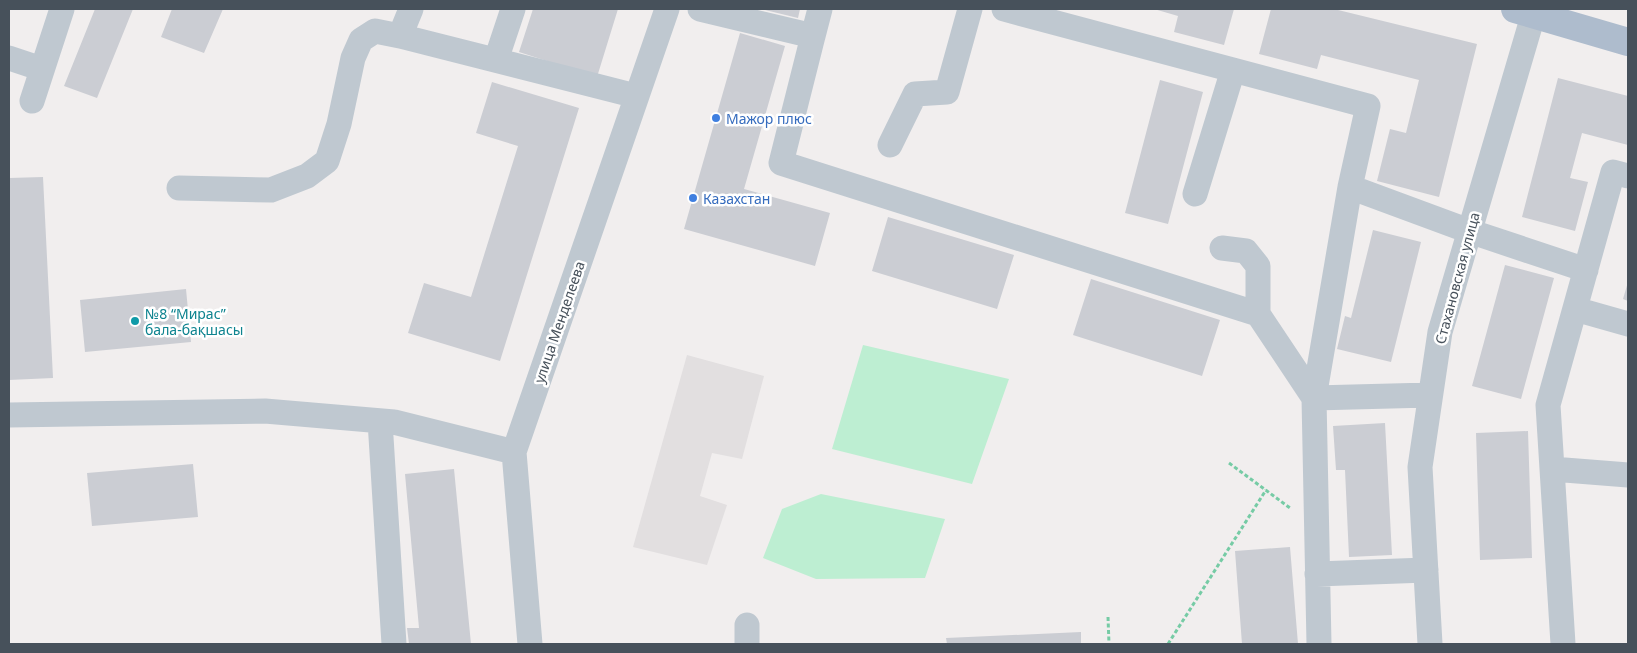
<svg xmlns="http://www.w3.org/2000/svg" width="1637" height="653" viewBox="0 0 1637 653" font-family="'Noto Sans',sans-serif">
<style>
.education{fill:#e2dfe0}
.green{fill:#bdeed2}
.building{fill:#cbcdd3}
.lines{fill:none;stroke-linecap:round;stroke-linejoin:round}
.path{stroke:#76cba5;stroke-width:3;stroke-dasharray:4 2.5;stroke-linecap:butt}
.minor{stroke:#bfc8d0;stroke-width:25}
.major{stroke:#aebccd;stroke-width:28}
.shop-dot{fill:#3f7fe0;stroke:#fff;stroke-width:2}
.culture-dot{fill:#0f9aa8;stroke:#fff;stroke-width:2}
.labels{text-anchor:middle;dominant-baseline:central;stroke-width:5;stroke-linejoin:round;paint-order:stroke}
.shop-label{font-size:14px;fill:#366cbe;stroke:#fff;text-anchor:start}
.street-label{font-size:14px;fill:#47515b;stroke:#fff}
.culture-label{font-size:14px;fill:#0d838f;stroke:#fff;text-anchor:start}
</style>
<rect width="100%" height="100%" fill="#f1eeee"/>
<!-- education -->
<path class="education" d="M687 355 764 376 742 459 712 453 700 496 727 505 707 565 633 547Z"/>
<!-- green -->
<path class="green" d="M863 345 1009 379 972 484 832 449Z
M821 494 945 519 925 578 816 579 763 558 782 509Z"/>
<!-- building -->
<path class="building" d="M95 9H133L97 98 64 86Z
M172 9H223L204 53 161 37Z
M533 9H618L597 77 519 52Z
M761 9H800L798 18Z
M1154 9H1234L1224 45 1174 32 1178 16Z
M1271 9H1334L1477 44 1439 197 1377 181 1390 129 1406 133 1419 80 1321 55 1317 69 1259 54Z
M740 33 785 46 744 189 830 213 815 266 684 229Z
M1558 78 1628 96V145L1582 133 1570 178 1588 182 1575 231 1522 217Z
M1160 80 1203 92 1168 224 1125 213Z
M492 82 579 108 500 361 408 333 424 283 471 297 518 146 476 133Z
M43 177 53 378 9 380V178Z
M888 217 1014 255 997 309 872 271Z
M1373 230 1421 242 1391 362 1337 349 1345 316 1351 318Z
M1505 265 1554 278 1521 399 1472 386Z
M1091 279 1220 320 1202 376 1073 335Z
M1628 282V301L1623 299Z
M186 289 191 342 85 352 80 300Z
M1385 423 1392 555 1349 557 1345 470H1336L1333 426Z
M1528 431 1532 558 1480 560 1476 433Z
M193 464 198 517 92 526 87 473Z
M454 469 471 644H409L407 628H419L405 474Z
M1290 547 1298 644H1242L1235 551Z
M1081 632V644H947L946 638Z"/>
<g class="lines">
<!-- path -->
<path class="path" d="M1229 463 1290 508
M1108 617 1109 644
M1168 644 1266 490"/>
<!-- minor -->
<path class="minor" d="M411 9 400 36 636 96
M700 9 813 36 820 9
M813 36 781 163 1258 314 1314 398 1350 187 1368 106 1004 9
M9 58 42 69
M496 60 513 9
M32 101 62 9
M890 145 915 94 947 92 970 9
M1350 187 1469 231 1586 270
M179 188 271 190 307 176 327 161 339 124 353 58 361 40 375 31 400 36
M1195 194 1233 70
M1222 248 1246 251 1258 266V314
M1575 309 1628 324
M9 415 265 411 394 422 514 452
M380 421 394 644
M1552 469 1628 475
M1317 574 1426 570
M747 625V644
M530 644 514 452 667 9
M1319 644 1314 398 1430 395
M1430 644 1420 467 1440 332 1535 9
M1563 644 1548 405 1613 172 1628 176"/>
<!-- major -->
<path class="major" d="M1515 9 1628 42"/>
</g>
<!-- markers -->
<g class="shop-dot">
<circle cx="716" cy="118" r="5"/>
<circle cx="693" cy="198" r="5"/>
</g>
<circle class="culture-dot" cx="135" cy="321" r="5"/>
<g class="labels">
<!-- shop labels -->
<g class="shop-label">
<text x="726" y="118">Мажор плюс</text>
<text x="703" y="198">Казахстан</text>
</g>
<!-- street labels -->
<g class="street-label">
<text transform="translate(1457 278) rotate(-75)">Стахановская улица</text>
<text transform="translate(559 322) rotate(-71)">улица Менделеева</text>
</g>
<!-- culture labels -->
<g class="culture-label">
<text x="145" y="313">№8 “Мирас”<tspan x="145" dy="16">бала-бақшасы</tspan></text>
</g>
</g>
<!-- border -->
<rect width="1637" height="653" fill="none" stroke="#47515b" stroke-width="20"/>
</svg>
